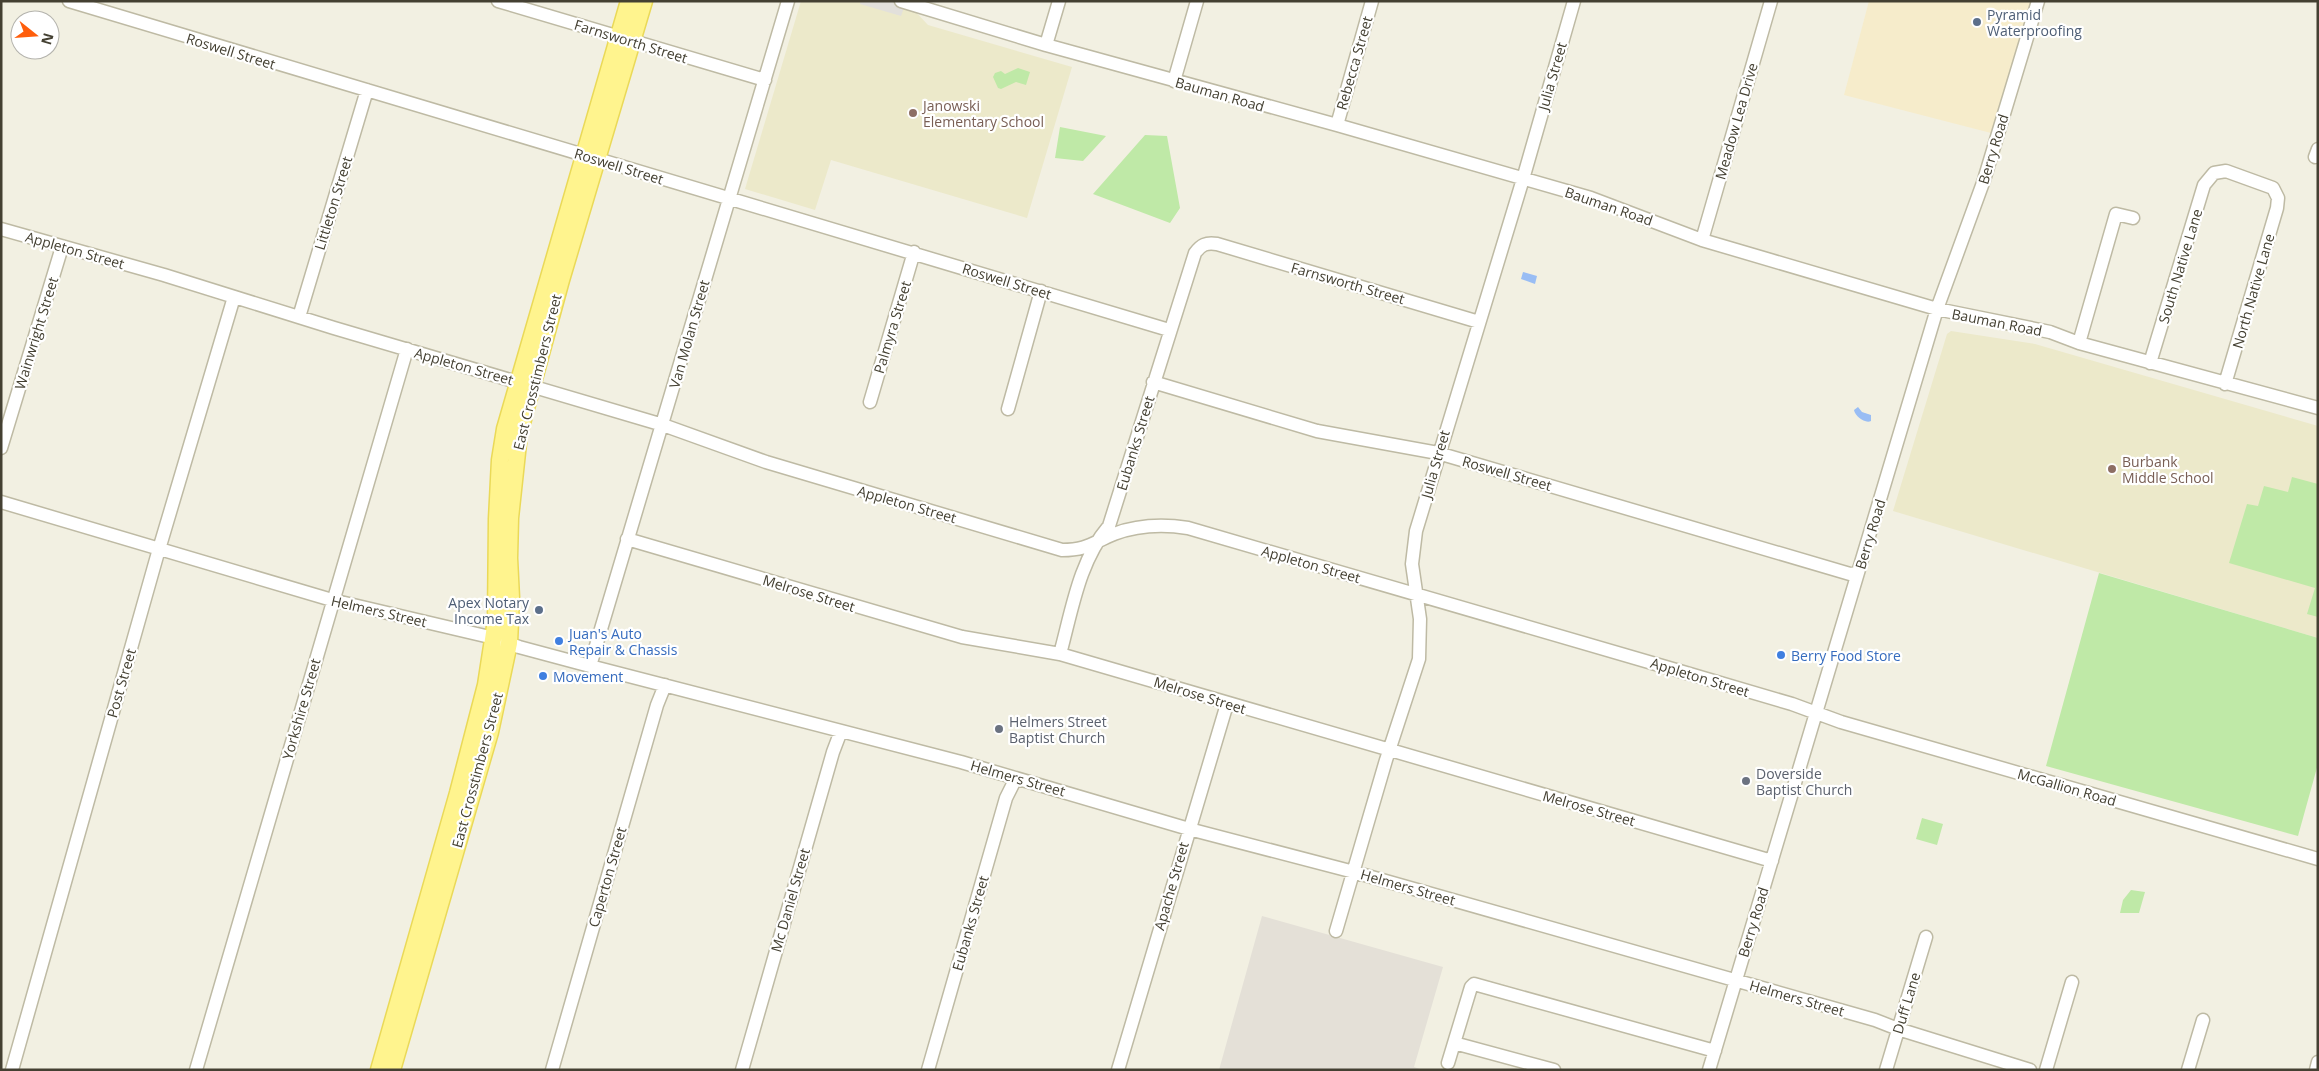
<svg xmlns="http://www.w3.org/2000/svg" width="2319" height="1071" viewBox="0 0 2319 1071" font-family="'Open Sans',sans-serif">
<style>
.commercial{fill:#f6eccb}
.industrial{fill:#e4e0d7}
.education{fill:#ece9ca}
.green{fill:#bfe9a7}
.parking{fill:#e2e0db}
.water{fill:#99bdf4}
.lines{fill:none;stroke-linecap:round;stroke-linejoin:round}
.minor-casing{stroke:#bebaa4;stroke-width:15}
.major-casing{stroke:#ead958;stroke-width:19}
.minor{stroke:#fff;stroke-width:12}
.major{stroke:#fff48e;stroke-width:16}
.service-dot{fill:#5c6f8a;stroke:#fff;stroke-width:2}
.education-dot{fill:#8d6e63;stroke:#fff;stroke-width:2}
.shop-dot{fill:#3f7fe0;stroke:#fff;stroke-width:2}
.worship-dot{fill:#6b7280;stroke:#fff;stroke-width:2}
.labels{text-anchor:middle;dominant-baseline:central;stroke-width:4.5;stroke-linejoin:round;paint-order:stroke}
.service-label{font-size:14px;fill:#4e5e75;stroke:#fff;text-anchor:start}
.street-label{font-size:14px;fill:#444032;stroke:#fff}
.education-label{font-size:14px;fill:#785e54;stroke:#fff;text-anchor:start}
.shop-label{font-size:14px;fill:#366cbe;stroke:#fff;text-anchor:start}
.worship-label{font-size:14px;fill:#5b616d;stroke:#fff;text-anchor:start}
</style>
<rect width="100%" height="100%" fill="#f2f0e2"/>
<!-- commercial -->
<path class="commercial" d="M1869 1H2031L1991 133 1844 95Z"/>
<!-- industrial -->
<path class="industrial" d="M1262 916 1443 967 1414 1067 1423 1070H1219Z"/>
<!-- education -->
<path class="education" d="M801 1H887L912 8 928 25 1072 67 1027 218 831 160 815 210 745 189Z
M1951 331 2035 344 2318 426V638L1893 511 1947 334Z"/>
<!-- green -->
<path class="green" d="M1018 68 1030 72 1026 85 1016 82 1001 89 998 88 993 77 995 73 1001 71 1005 74Z
M1060 127 1106 136 1083 161 1055 158Z
M1145 135 1167 136 1180 208 1170 223 1093 194Z
M2292 477 2318 484V617L2307 614 2315 588 2229 563 2247 504 2258 506 2264 486 2288 492Z
M2099 573 2318 638V764L2298 836 2046 766Z
M1922 818 1943 824 1937 845 1916 839Z
M2131 890 2145 892 2139 913H2120L2123 900Z"/>
<!-- parking -->
<path class="parking" d="M861 1H901L906 2 901 16 860 4Z"/>
<!-- water -->
<path class="water" d="M1523 272 1537 276 1535 284 1521 279Z
M1858 407 1862 412 1871 415V421C1865 424 1855 416 1854 410Z"/>
<g class="lines">
<!-- minor casing -->
<g class="minor-casing">
<path id="minor" d="M69 1 1169 330
M498 1 765 80
M901 1 1046 45 1337 125 1591 198 1702 240 1937 309 2050 332 2079 343 2318 408
M1046 45 1059 1
M1174 81 1197 1
M1337 125 1372 1
M2315 157 2318 149
M1 229 164 275 334 328 663 425 766 462 1062 550C1087 550 1092 543 1114 534 1138 525 1162 524 1188 528L1683 672 1792 704 1841 722 2318 859
M1702 240 1771 1
M299 317 367 90
M2079 343 2116 214 2133 218
M2150 363 2204 185 2214 173 2226 171 2273 188 2278 198 2277 208 2225 384
M1153 382 1317 431 1438 453 1850 574 1858 573
M870 402 914 252
M1008 409 1041 291
M1 448 62 247
M1 502 332 600 494 638 519 647 590 666 961 762 1189 829 1354 872 1875 1020 1898 1029 2030 1070
M627 539 962 637 1060 654 1772 861
M1060 654C1072 610 1079 561 1109 526L1195 253C1201 245 1206 242 1217 244L1479 322
M590 666 788 1
M1336 931 1386 760 1419 659 1420 619 1412 564 1416 531 1523 179 1574 1
M1454 1043 1554 1070
M1448 1063 1471 987 1474 984 1715 1051
M12 1070 157 556 234 297
M196 1070 407 349
M552 1070 657 705 665 685
M742 1070 833 752 841 731
M928 1070 1006 798 1016 778
M1118 1070 1227 704
M1709 1070 1937 309 1984 180 2038 1
M1886 1070 1926 937
M2046 1070 2072 982
M2188 1070 2203 1020
M2316 1070 2318 1062"/>
</g>
<!-- major casing -->
<g class="major-casing">
<path id="major" d="M379 1070 458 793 486 685 496 620 497 519 500 460 505 429 629 1
M392 1070 490 732 509 643 511 598 509 558 510 518 519 434 561 280 644 1"/>
</g>
<!-- minor -->
<use href="#minor" class="minor"/>
<!-- major -->
<use href="#major" class="major"/>
</g>
<!-- markers -->
<g class="service-dot">
<circle cx="1977" cy="22" r="5"/>
<circle cx="539" cy="610" r="5"/>
</g>
<g class="education-dot">
<circle cx="913" cy="113" r="5"/>
<circle cx="2112" cy="469" r="5"/>
</g>
<g class="shop-dot">
<circle cx="559" cy="641" r="5"/>
<circle cx="1781" cy="655" r="5"/>
<circle cx="543" cy="676" r="5"/>
</g>
<g class="worship-dot">
<circle cx="999" cy="729" r="5"/>
<circle cx="1746" cy="781" r="5"/>
</g>
<g class="labels">
<!-- service labels -->
<g class="service-label">
<text x="1987" y="14">Pyramid<tspan x="1987" dy="16">Waterproofing</tspan></text>
<text x="529" y="602" text-anchor="end">Apex Notary<tspan x="529" dy="16">Income Tax</tspan></text>
</g>
<!-- street labels -->
<g class="street-label">
<text transform="translate(631 41) rotate(17)">Farnsworth Street</text>
<text transform="translate(231 51) rotate(17)">Roswell Street</text>
<text transform="translate(1354 63) rotate(-74)">Rebecca Street</text>
<text transform="translate(1552 76) rotate(-74)">Julia Street</text>
<text transform="translate(1220 94) rotate(16)">Bauman Road</text>
<text transform="translate(1736 121) rotate(-74)">Meadow Lea Drive</text>
<text transform="translate(1993 149) rotate(-73)">Berry Road</text>
<text transform="translate(619 166) rotate(17)">Roswell Street</text>
<text transform="translate(333 203) rotate(-73)">Littleton Street</text>
<text transform="translate(1609 206) rotate(19)">Bauman Road</text>
<text transform="translate(75 250) rotate(16)">Appleton Street</text>
<text transform="translate(2180 266) rotate(-73)">South Native Lane</text>
<text transform="translate(1007 281) rotate(17)">Roswell Street</text>
<text transform="translate(1348 283) rotate(16)">Farnsworth Street</text>
<text transform="translate(2253 291) rotate(-74)">North Native Lane</text>
<text transform="translate(1997 322) rotate(11)">Bauman Road</text>
<text transform="translate(892 327) rotate(-73)">Palmyra Street</text>
<text transform="translate(36 333) rotate(-73)">Wainwright Street</text>
<text transform="translate(689 334) rotate(-74)">Van Molan Street</text>
<text transform="translate(464 366) rotate(16)">Appleton Street</text>
<text transform="translate(537 372) rotate(-76)">East Crosstimbers Street</text>
<text transform="translate(1135 443) rotate(-73)">Eubanks Street</text>
<text transform="translate(1435 464) rotate(-74)">Julia Street</text>
<text transform="translate(1507 473) rotate(16)">Roswell Street</text>
<text transform="translate(907 504) rotate(16)">Appleton Street</text>
<text transform="translate(1870 534) rotate(-73)">Berry Road</text>
<text transform="translate(1311 564) rotate(16)">Appleton Street</text>
<text transform="translate(809 593) rotate(17)">Melrose Street</text>
<text transform="translate(379 611) rotate(13)">Helmers Street</text>
<text transform="translate(1700 677) rotate(17)">Appleton Street</text>
<text transform="translate(121 683) rotate(-74)">Post Street</text>
<text transform="translate(1200 695) rotate(17)">Melrose Street</text>
<text transform="translate(301 709) rotate(-74)">Yorkshire Street</text>
<text transform="translate(477 770) rotate(-75)">East Crosstimbers Street</text>
<text transform="translate(1018 778) rotate(16)">Helmers Street</text>
<text transform="translate(2067 787) rotate(16)">McGallion Road</text>
<text transform="translate(1589 808) rotate(16)">Melrose Street</text>
<text transform="translate(607 877) rotate(-74)">Caperton Street</text>
<text transform="translate(1171 886) rotate(-74)">Apache Street</text>
<text transform="translate(1408 887) rotate(16)">Helmers Street</text>
<text transform="translate(790 900) rotate(-74)">Mc Daniel Street</text>
<text transform="translate(1753 922) rotate(-73)">Berry Road</text>
<text transform="translate(970 923) rotate(-74)">Eubanks Street</text>
<text transform="translate(1797 998) rotate(16)">Helmers Street</text>
<text transform="translate(1906 1003) rotate(-73)">Duff Lane</text>
</g>
<!-- education labels -->
<g class="education-label">
<text x="923" y="105">Janowski<tspan x="923" dy="16">Elementary School</tspan></text>
<text x="2122" y="461">Burbank<tspan x="2122" dy="16">Middle School</tspan></text>
</g>
<!-- shop labels -->
<g class="shop-label">
<text x="569" y="633">Juan's Auto<tspan x="569" dy="16">Repair &amp; Chassis</tspan></text>
<text x="1791" y="655">Berry Food Store</text>
<text x="553" y="676">Movement</text>
</g>
<!-- worship labels -->
<g class="worship-label">
<text x="1009" y="721">Helmers Street<tspan x="1009" dy="16">Baptist Church</tspan></text>
<text x="1756" y="773">Doverside<tspan x="1756" dy="16">Baptist Church</tspan></text>
</g>
</g>
<!-- border -->
<rect width="2319" height="1071" fill="none" stroke="#444032" stroke-width="5"/>
<!-- north arrow -->
<g transform="translate(35 35) rotate(107)"><circle r="24" fill="#ffffff" stroke="#b4b3ad"/>
<path d="M0-4L9 19L0 12L-9 19Z" fill="#ff5e0c"/>
<text y="-8" font-size="14" font-weight="bold" text-anchor="middle" fill="#444032">N</text>
</g>
</svg>
